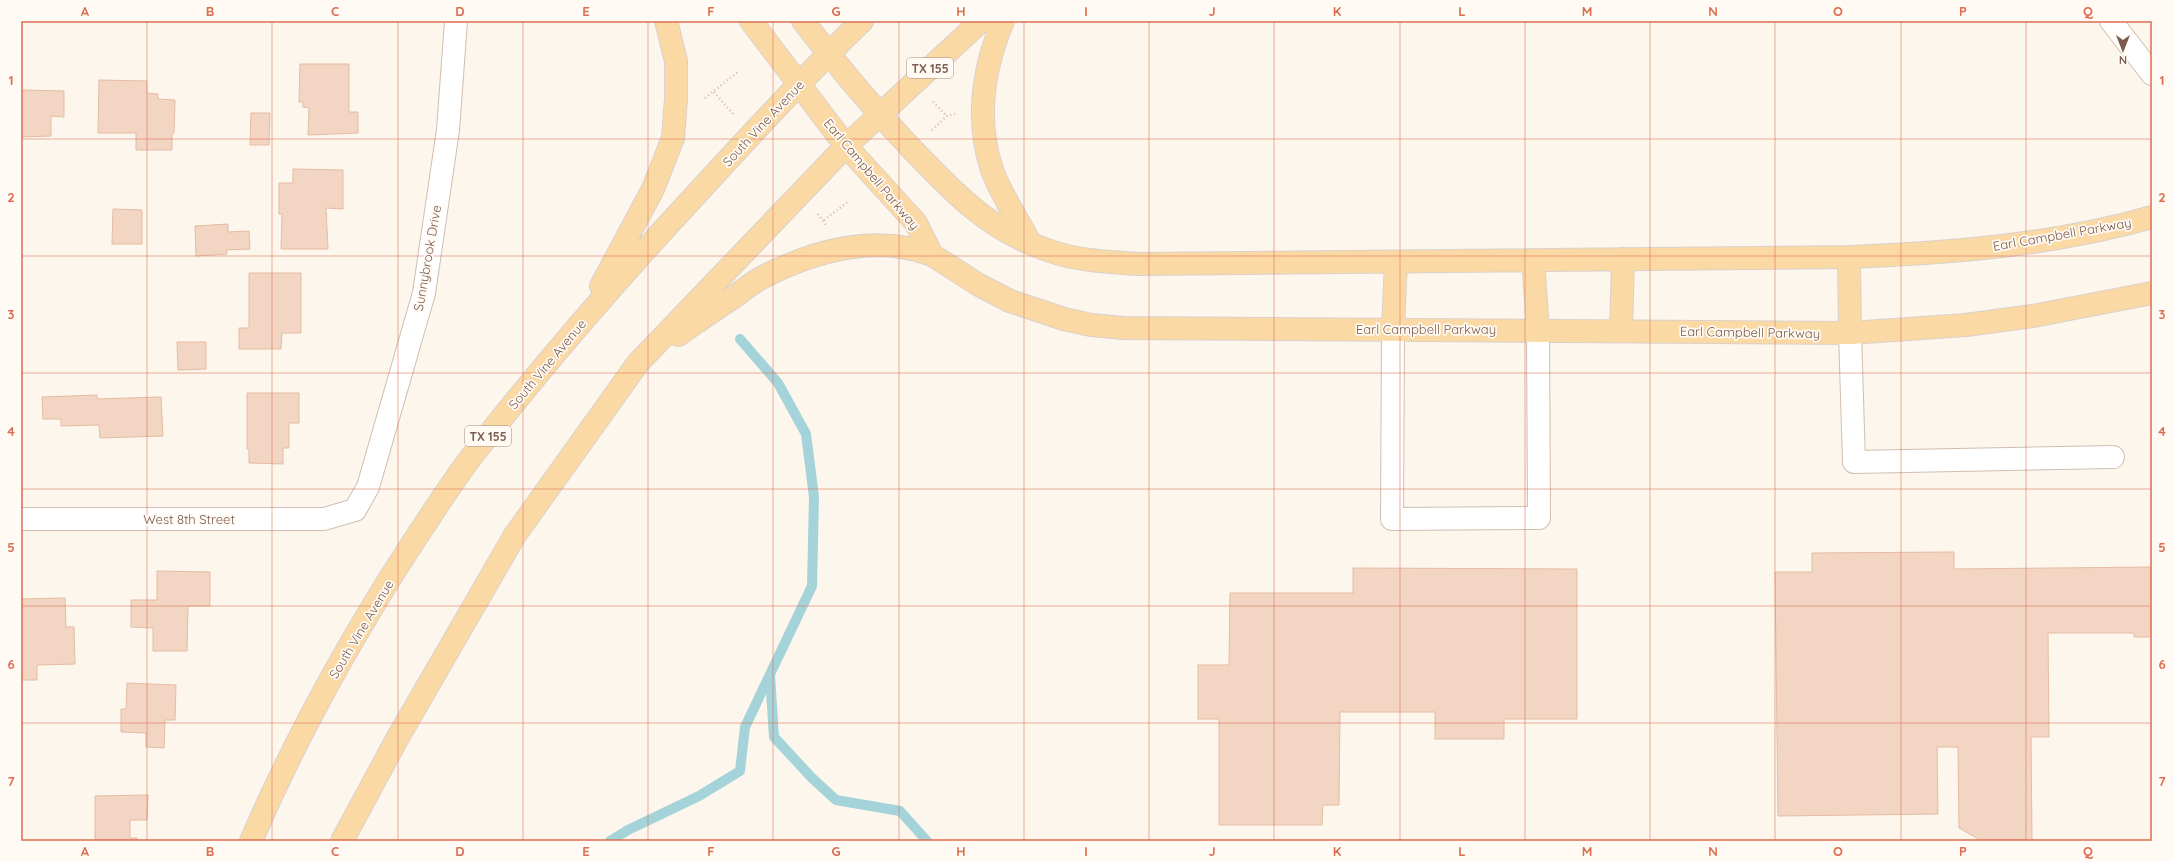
<svg xmlns="http://www.w3.org/2000/svg" width="2173" height="862" viewBox="0 0 2173 862" font-family="Quicksand,sans-serif">
<style>
.lines{fill:none;stroke-linecap:round;stroke-linejoin:round}
.stream{stroke:#a5d3da;stroke-width:10}
.building{fill:#f3d5c3;stroke:#e6bba3}
.minor-casing{stroke:#d1beb0;stroke-width:24}
.major-casing{stroke:#dad1cd;stroke-width:24}
.path{stroke:#d9b8a5;stroke-width:2.5;stroke-dasharray:1 3;stroke-linecap:butt}
.minor{stroke:#fff;stroke-width:22}
.major{stroke:#fbd9a5;stroke-width:22}
.grid{fill:none;stroke:#dc6d51;stroke-width:1;stroke-opacity:0.55}
.labels{text-anchor:middle;dominant-baseline:central;stroke-width:3.5;stroke-linejoin:round;paint-order:stroke}
.shield{fill:#fffaf3;stroke:#a28b7f;stroke-width:1}
.shield-label{font-size:12px;font-weight:bold;fill:#7a5c4d}
.street-label{font-size:13px;fill:#7a5c4d;stroke:#fffaf3}
.neatline{fill:none;stroke:#dc6d51;stroke-width:1.5}
.grid-label{font-size:13px;text-anchor:middle;font-weight:bold;fill:#dc6d51}
</style>
<rect width="100%" height="100%" fill="#fdf6ec"/>
<g class="lines">
<!-- stream -->
<path class="stream" d="M770 675 774 737 812 778 836 800 900 811 927 841
M610 841 628 830 699 796 740 771 745 727 812 586 814 497 806 434 778 383 740 339"/>
</g>
<!-- building -->
<path class="building" d="M300 64H349V112H358V133L308 135 309 108 303 107V102H299Z
M99 80 147 81V93L158 94V99L175 100 174 133H172V150H136V133H98Z
M21 90 64 91V117L51 116V136L21 137Z
M251 113H270L269 145H250Z
M293 169 343 170V209L326 208 328 249H281L282 214H279V183H293Z
M113 209 142 210V244H112Z
M228 224V232L249 231 250 249 226 250 227 254 196 256 195 226Z
M249 273H301V333H282L281 349H239V328H249Z
M177 342H206V369L178 370Z
M247 393H299V423H289V448H283V464L249 463V449H247Z
M97 395V399L161 397 163 436 100 438 99 425 61 426V419H43L42 397Z
M1954 552V569L2152 567V637H2134V633H2048L2049 737H2031L2032 841H1982L1959 828 1958 747H1937L1938 814 1778 816 1775 572H1812V553Z
M1353 568 1577 569V719H1504V739H1435V712H1340L1339 805H1323L1322 825H1219V719H1198V665H1229L1230 593H1353Z
M157 571 210 572V606H188L187 651H153V628L131 627V600H157Z
M65 598 66 627H74L75 664 37 665V680H21V599Z
M127 683 176 685 175 720H165L164 748 146 747V733L121 732V709H126Z
M148 795 147 820H130V838H137V841H95V796Z"/>
<g class="lines">
<!-- minor casing -->
<g class="minor-casing">
<path id="minor" d="M2111 21 2152 74
M1393 329 1392 519 1539 518 1538 329
M1850 333 1854 462 2113 457
M21 519H324L355 510 368 487 424 293 448 130 456 21"/>
</g>
<!-- major casing -->
<g class="major-casing">
<path id="major" d="M751 21 846 146 916 223 932 255 979 285 1010 301 1064 319 1091 325 1124 328 1850 333 1966 325 2033 316 2152 293
M803 21C837 65 872 107 911 148 954 193 988 230 1050 251 1078 261 1109 262 1139 264L1849 257C1950 253 2054 245 2152 217
M1003 21C983 69 975 119 992 170 1001 195 1018 219 1030 243
M1849 257 1850 333
M1533 260 1538 329
M601 286 653 189 673 138 676 99V61L666 21
M1393 329 1396 262
M1621 330 1623 259
M678 335C697 322 715 309 734 297 743 290 752 283 761 278 813 251 876 233 932 255
M251 841C295 739 348 643 408 550 430 517 451 483 475 452 543 365 616 281 691 200 747 139 803 78 862 21
M342 841 397 739 515 535 638 363 846 146 981 21"/>
</g>
<!-- path -->
<path class="path" d="M714 92 733 114
M705 98 739 71
M933 102 947 116
M932 130 947 116 955 114
M818 214 826 225
M824 220 849 201"/>
<!-- minor -->
<use href="#minor" class="minor"/>
<!-- major -->
<use href="#major" class="major"/>
</g>
<!-- grid -->
<path class="grid" d="M147 21V841M272 21V841M398 21V841M523 21V841M648 21V841M773 21V841M899 21V841M1024 21V841M1149 21V841M1274 21V841M1400 21V841M1525 21V841M1650 21V841M1775 21V841M1901 21V841M2026 21V841M21 139H2152M21 256H2152M21 373H2152M21 489H2152M21 606H2152M21 723H2152"/>
<g class="labels">
<!-- shield labels -->
<g class="shield">
<rect x="907" y="58" width="46" height="20" rx="3"/>
<rect x="465" y="426" width="46" height="20" rx="3"/>
</g>
<g class="shield-label">
<text x="930" y="68">TX 155</text>
<text x="488" y="436">TX 155</text>
</g>
<!-- street labels -->
<g class="street-label">
<text transform="translate(763 123) rotate(-47)">South Vine Avenue</text>
<text transform="translate(872 174) rotate(50)">Earl Campbell Parkway</text>
<text transform="translate(2062 234) rotate(-10)">Earl Campbell Parkway</text>
<text transform="translate(427 258) rotate(-80)">Sunnybrook Drive</text>
<text x="1426" y="329">Earl Campbell Parkway</text>
<text transform="translate(1750 332) rotate(1)">Earl Campbell Parkway</text>
<text transform="translate(547 364) rotate(-50)">South Vine Avenue</text>
<text x="189" y="519">West 8th Street</text>
<text transform="translate(361 629) rotate(-59)">South Vine Avenue</text>
</g>
</g>
<!-- border -->
<rect width="2173" height="862" fill="none" stroke="#fffaf3" stroke-width="44"/>
<!-- north arrow -->
<g transform="translate(2123 50) rotate(180)" stroke="#fffaf3" stroke-width="3" paint-order="stroke">
<path d="M0-3L7 15L0 10L-7 15Z" fill="#7a5c4d"/>
<text y="-6" font-size="11" font-weight="bold" text-anchor="middle" fill="#7a5c4d">N</text>
</g>
<rect x="22" y="22" width="2129" height="818" class="neatline"/>
<g class="grid-label">
<text x="85" y="16">A</text>
<text x="210" y="16">B</text>
<text x="335" y="16">C</text>
<text x="460" y="16">D</text>
<text x="586" y="16">E</text>
<text x="711" y="16">F</text>
<text x="836" y="16">G</text>
<text x="961" y="16">H</text>
<text x="1086" y="16">I</text>
<text x="1212" y="16">J</text>
<text x="1337" y="16">K</text>
<text x="1462" y="16">L</text>
<text x="1587" y="16">M</text>
<text x="1713" y="16">N</text>
<text x="1838" y="16">O</text>
<text x="1963" y="16">P</text>
<text x="2088" y="16">Q</text>
<text x="11" y="85">1</text>
<text x="2162" y="85">1</text>
<text x="11" y="202">2</text>
<text x="2162" y="202">2</text>
<text x="11" y="319">3</text>
<text x="2162" y="319">3</text>
<text x="11" y="436">4</text>
<text x="2162" y="436">4</text>
<text x="11" y="552">5</text>
<text x="2162" y="552">5</text>
<text x="11" y="669">6</text>
<text x="2162" y="669">6</text>
<text x="11" y="786">7</text>
<text x="2162" y="786">7</text>
<text x="85" y="856">A</text>
<text x="210" y="856">B</text>
<text x="335" y="856">C</text>
<text x="460" y="856">D</text>
<text x="586" y="856">E</text>
<text x="711" y="856">F</text>
<text x="836" y="856">G</text>
<text x="961" y="856">H</text>
<text x="1086" y="856">I</text>
<text x="1212" y="856">J</text>
<text x="1337" y="856">K</text>
<text x="1462" y="856">L</text>
<text x="1587" y="856">M</text>
<text x="1713" y="856">N</text>
<text x="1838" y="856">O</text>
<text x="1963" y="856">P</text>
<text x="2088" y="856">Q</text>
</g>
</svg>
